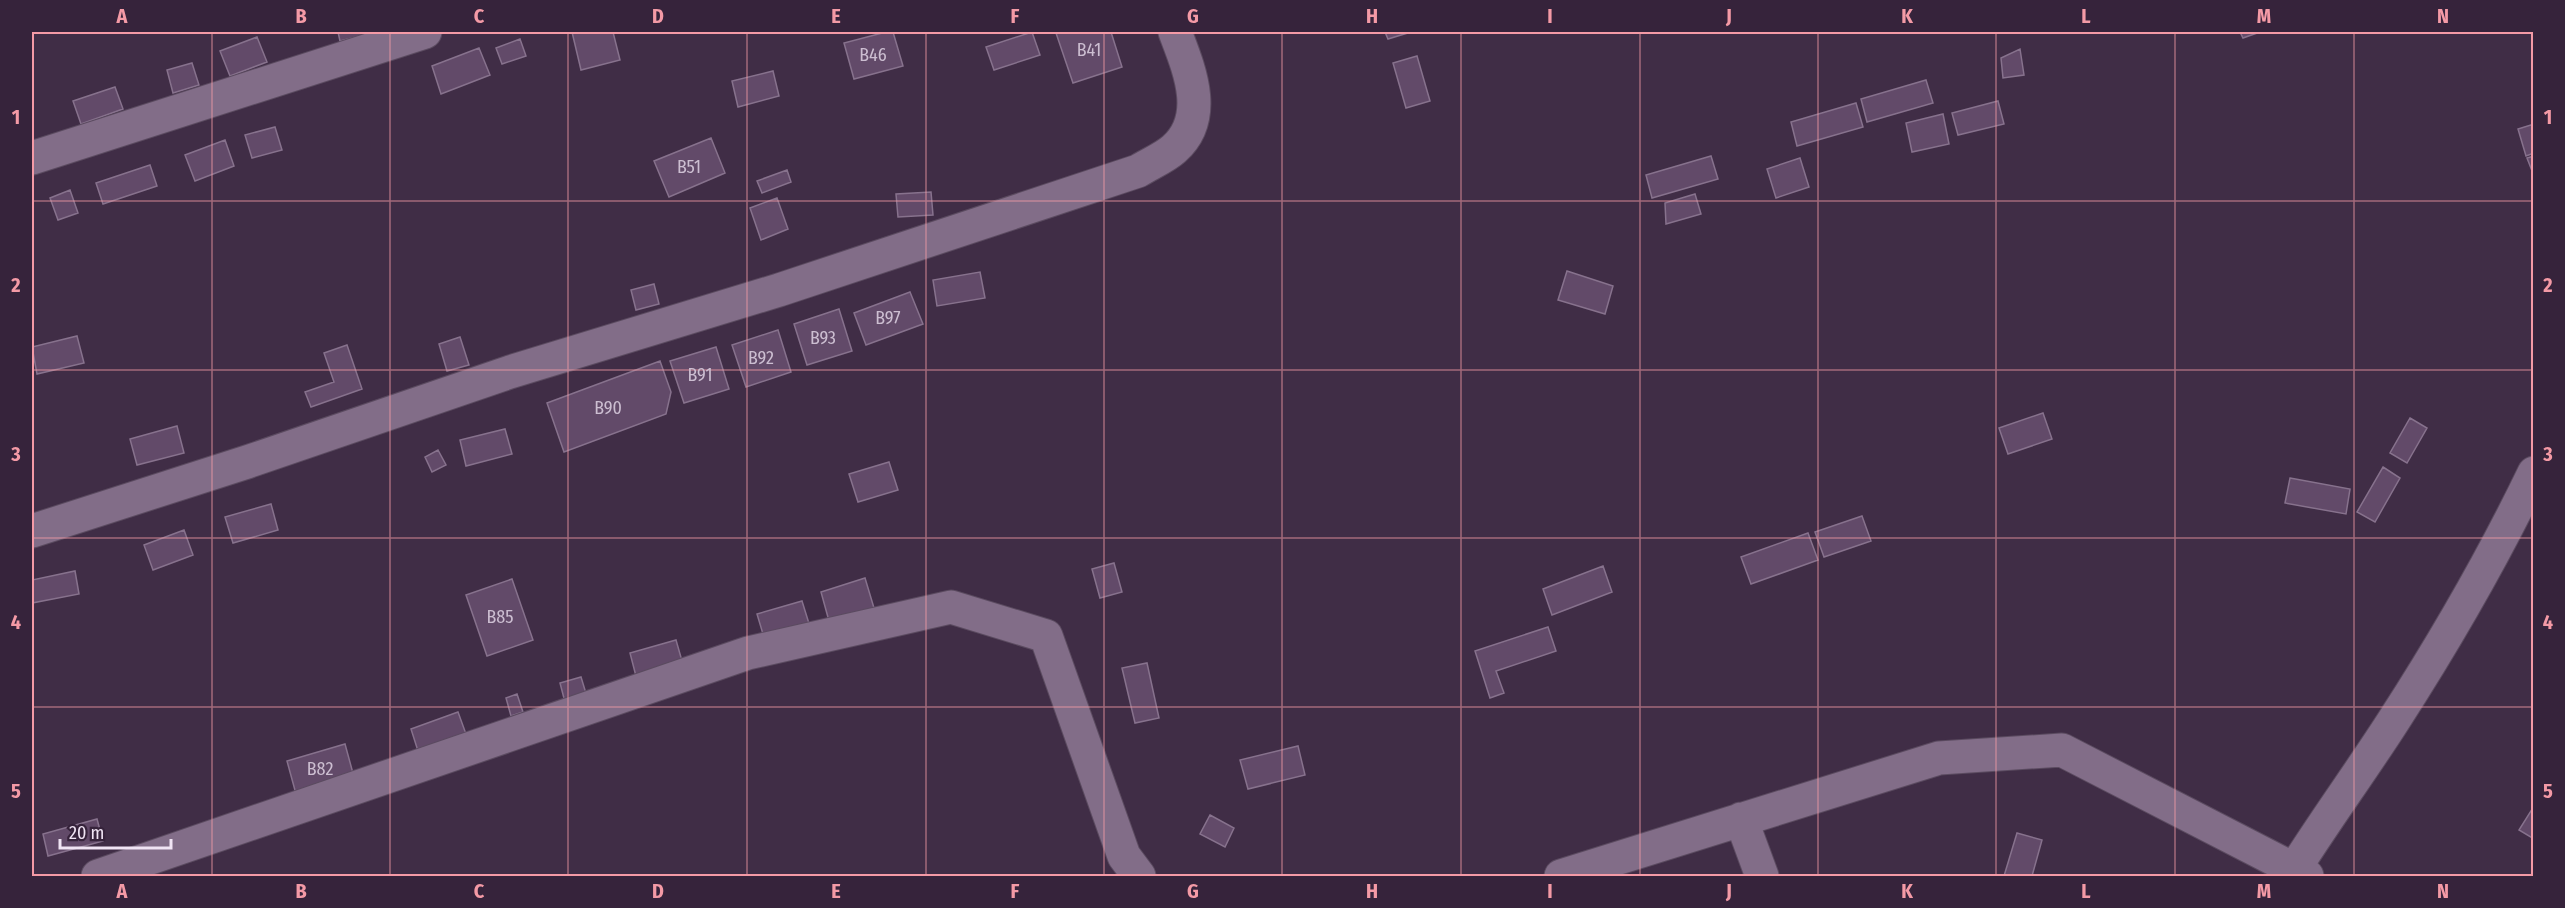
<svg xmlns="http://www.w3.org/2000/svg" width="2565" height="908" viewBox="0 0 2565 908" font-family="'Fira Sans Condensed',sans-serif">
<style>
.building{fill:#624a69;stroke:#87728d;stroke-width:1.5}
.lines{fill:none;stroke-linecap:round;stroke-linejoin:round}
.minor-casing{stroke:#5b4b60;stroke-width:35}
.minor{stroke:#826d88;stroke-width:33}
.grid{fill:none;stroke:#f49aa6;stroke-width:1.5;stroke-opacity:0.55}
.labels{text-anchor:middle;dominant-baseline:central;stroke-width:5;stroke-linejoin:round;paint-order:stroke}
.number-label{font-size:18px;fill:#ccbed1}
.neatline{fill:none;stroke:#f49aa6;stroke-width:2}
.grid-label{font-size:20px;text-anchor:middle;font-weight:bold;fill:#f49aa6}
</style>
<rect width="100%" height="100%" fill="#402d46"/>
<!-- building -->
<path class="building" d="M338 32H367L368 34 340 41Z
M572 32H613L620 60 581 70Z
M886 32H893L903 66 854 79 844 43Z
M1032 32 1040 55 994 70 986 47Z
M1059 32H1111L1122 67 1073 83 1056 33Z
M1385 32H1411L1388 39Z
M2240 32H2260L2243 38Z
M257 37 267 62 230 76 220 51Z
M520 39 526 56 502 64 496 48Z
M479 48 490 75 441 94 432 66Z
M2020 49 2024 75 2003 78 2001 58Z
M1417 56 1430 101 1406 108 1393 63Z
M192 63 199 85 173 93 167 70Z
M773 71 779 96 738 107 732 81Z
M1926 80 1933 103 1867 122 1861 99Z
M115 87 123 109 81 124 73 101Z
M1998 101 2004 124 1958 135 1952 113Z
M1856 103 1863 127 1797 146 1791 122Z
M1943 114 1949 144 1912 152 1906 123Z
M2534 124V153L2526 156 2518 129Z
M275 127 282 150 252 158 245 135Z
M711 138 725 173 669 197 654 161Z
M225 140 234 166 195 181 185 155Z
M1711 156 1718 179 1652 198 1646 175Z
M2534 156V176L2527 158Z
M1800 158 1809 187 1776 198 1767 169Z
M150 165 157 186 103 204 96 183Z
M787 170 791 182 762 193 757 181Z
M70 190 78 213 58 220 50 198Z
M931 192 933 215 898 217 896 194Z
M1695 194 1701 214 1666 224 1665 203Z
M777 198 788 229 761 240 750 208Z
M1567 271 1613 286 1605 314 1558 300Z
M980 272 985 298 937 306 933 280Z
M654 284 659 304 636 310 631 290Z
M910 292 923 324 866 345 854 313Z
M839 309 852 351 807 365 794 324Z
M778 330 791 372 746 387 732 345Z
M77 336 84 363 37 374 32 347Z
M460 337 469 365 447 371 439 344Z
M347 345 362 389 311 407 305 392 334 382 324 353Z
M716 347 729 389 684 403 670 361Z
M660 361 671 392 666 414 564 452 547 403Z
M2043 413 2052 439 2008 454 1999 428Z
M2410 418 2427 428 2407 463 2390 453Z
M177 426 184 453 137 465 130 439Z
M505 429 512 454 466 466 460 440Z
M438 450 446 465 432 472 425 457Z
M889 462 898 490 858 502 849 474Z
M2383 467 2400 478 2375 522 2357 512Z
M2290 478 2350 489 2346 514 2285 503Z
M271 504 278 530 233 543 225 517Z
M1862 516 1871 541 1824 557 1815 532Z
M184 530 193 555 153 570 144 545Z
M1808 533 1818 560 1751 584 1741 557Z
M1114 563 1122 592 1100 598 1092 569Z
M1603 566 1612 592 1552 615 1543 589Z
M75 571 79 594 32 603V580Z
M865 578 874 608 829 621 821 592Z
M512 579 533 640 487 656 466 595Z
M802 601 811 630 766 644 757 614Z
M1548 627 1556 651 1496 671 1504 693 1490 698 1475 651Z
M676 640 684 668 637 680 630 653Z
M1147 663 1159 718 1135 723 1122 668Z
M581 677 588 700 566 706 560 683Z
M517 694 523 712 511 716 506 698Z
M458 712 466 734 418 751 411 729Z
M345 744 354 777 296 794 287 761Z
M1298 746 1305 775 1248 789 1240 760Z
M2534 806V839L2519 830Z
M1210 815 1234 828 1225 847 1200 834Z
M97 819 103 841 48 856 43 834Z
M2017 833 2042 840 2032 876H2004Z"/>
<g class="lines">
<!-- minor casing -->
<g class="minor-casing">
<path id="minor" d="M32 158 425 32
M32 531 247 462 510 372 779 290 1138 171C1149 164 1164 158 1174 149 1210 117 1189 69 1175 32
M1741 819 1762 876
M98 876 748 653 951 607 1046 636 1124 856 1139 876
M1561 876 1939 758 2062 750 2307 876
M2290 876C2323 823 2360 773 2394 720 2445 641 2493 558 2534 473"/>
</g>
<!-- minor -->
<use href="#minor" class="minor"/>
</g>
<!-- grid -->
<path class="grid" d="M212 32V876M390 32V876M568 32V876M747 32V876M926 32V876M1104 32V876M1282 32V876M1461 32V876M1640 32V876M1818 32V876M1996 32V876M2175 32V876M2354 32V876M32 201H2534M32 370H2534M32 538H2534M32 707H2534"/>
<g class="labels">
<!-- number labels -->
<g class="number-label">
<text x="1089" y="50">B41</text>
<text x="873" y="55">B46</text>
<text x="689" y="167">B51</text>
<text x="888" y="318">B97</text>
<text x="823" y="338">B93</text>
<text x="761" y="358">B92</text>
<text x="700" y="375">B91</text>
<text x="608" y="408">B90</text>
<text x="500" y="617">B85</text>
<text x="320" y="769">B82</text>
</g>
</g>
<!-- border -->
<rect width="2565" height="908" fill="none" stroke="#36233b" stroke-width="66"/>
<!-- scale -->
<path d="M60 839v9h111v-9" fill="none" stroke="#f0e4f4" stroke-width="3"/>
<text x="69" y="839" font-size="18" fill="#f0e4f4" stroke="#36233b" stroke-width="4.5" paint-order="stroke">20 m</text>
<rect x="33" y="33" width="2499" height="842" class="neatline"/>
<g class="grid-label">
<text x="122" y="23">A</text>
<text x="301" y="23">B</text>
<text x="479" y="23">C</text>
<text x="658" y="23">D</text>
<text x="836" y="23">E</text>
<text x="1015" y="23">F</text>
<text x="1193" y="23">G</text>
<text x="1372" y="23">H</text>
<text x="1550" y="23">I</text>
<text x="1729" y="23">J</text>
<text x="1907" y="23">K</text>
<text x="2086" y="23">L</text>
<text x="2264" y="23">M</text>
<text x="2443" y="23">N</text>
<text x="16" y="124">1</text>
<text x="2548" y="124">1</text>
<text x="16" y="292">2</text>
<text x="2548" y="292">2</text>
<text x="16" y="461">3</text>
<text x="2548" y="461">3</text>
<text x="16" y="629">4</text>
<text x="2548" y="629">4</text>
<text x="16" y="798">5</text>
<text x="2548" y="798">5</text>
<text x="122" y="898">A</text>
<text x="301" y="898">B</text>
<text x="479" y="898">C</text>
<text x="658" y="898">D</text>
<text x="836" y="898">E</text>
<text x="1015" y="898">F</text>
<text x="1193" y="898">G</text>
<text x="1372" y="898">H</text>
<text x="1550" y="898">I</text>
<text x="1729" y="898">J</text>
<text x="1907" y="898">K</text>
<text x="2086" y="898">L</text>
<text x="2264" y="898">M</text>
<text x="2443" y="898">N</text>
</g>
</svg>
